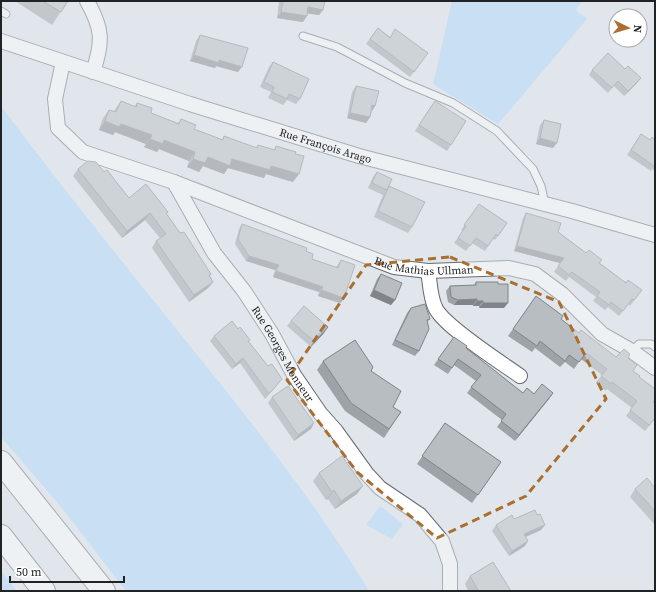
<svg xmlns="http://www.w3.org/2000/svg" width="656" height="592" viewBox="0 0 656 592" font-family="'Source Serif 4',serif">
<style>
.green{fill:#aed8fd}
.lines{fill:none;stroke-linecap:round;stroke-linejoin:round}
.service-casing{stroke:#666b6f;stroke-width:9}
.minor-casing{stroke:#666b6f;stroke-width:16}
.trunk-casing{stroke:#666b6f;stroke-width:24}
.service{stroke:#fff;stroke-width:7}
.minor{stroke:#fff;stroke-width:14}
.trunk{stroke:#fff;stroke-width:22}
.wall{fill:#9ea3a7}
.shaded-wall{fill:#818488}
.building{fill:#b8bdc2;stroke:#818488}
.marked{fill:none;stroke:#aa6f30;stroke-width:3;stroke-dasharray:8 5;stroke-linejoin:round}
.labels{text-anchor:middle;dominant-baseline:central;stroke-width:4;stroke-linejoin:round;paint-order:stroke}
.street-label{font-size:11px;fill:#202224;stroke:#fff}
</style>
<rect width="100%" height="100%" fill="#e0e6eb"/>
<!-- green -->
<path class="green" d="M452 1H582L576 10 587 19 498 124 433 84Z
M1 106C63 189 129 270 194 351 256 428 318 506 369 591H126L62 508 1 437Z
M380 506 403 524 392 539 366 525Z
M1 571 17 591H1Z"/>
<g class="lines">
<!-- service casing -->
<g class="service-casing">
<path id="service" d="M1 11 6 14
M303 36 337 47 405 83 453 103 497 131 533 169 541 186 545 204
M632 351 639 344H651L655 347"/>
</g>
<!-- minor casing -->
<g class="minor-casing">
<g id="minor">
<path d="M87 1C103 29 103 42 93 72"/>
<path id="s1" d="M1 41 190 104 359 156 572 211 655 235"/>
<path id="s2" d="M63 62 55 99 58 128 83 152 174 182 394 267 428 271 509 268 535 274 562 294 602 334 632 351 655 368"/>
<path id="s3" d="M174 182 214 253 244 291 272 334 294 375 320 413 336 431 367 474 380 488 420 515 442 541 450 564V591"/>
<path d="M428 271C430 282 430 296 435 307 442 325 502 363 520 376"/>
</g>
</g>
<!-- trunk casing -->
<g class="trunk-casing">
<path id="trunk" d="M1 462 104 591
M1 536 44 591"/>
</g>
<!-- service -->
<use href="#service" class="service"/>
<!-- minor -->
<use href="#minor" class="minor"/>
<!-- trunk -->
<use href="#trunk" class="trunk"/>
</g>
<!-- wall -->
<path class="wall" d="M15 1H68L52 25Z
M279 1H325L323 10 319 15 307 13 303 22 277 18Z
M378 28 390 37 428 53 410 77 366 44Z
M200 35 238 72 216 66 215 68 190 61 196 41Z
M273 62 300 99 296 104 287 100 283 105 268 98 271 92 260 87 269 67Z
M625 69 641 78 637 83 624 96 614 86 608 93 589 75 592 70Z
M356 86 375 106 372 111 370 117 366 123 347 118 352 92Z
M121 101 134 107 137 103 151 113 178 123 181 119 194 129 222 140 224 136 256 148 258 145 274 150 276 146 295 154 293 182 266 174 264 178 228 168 224 174 203 166 199 172 187 167 189 161 159 149 157 152 144 147 146 144 115 132 113 135 99 130 103 118 109 110 114 111Z
M431 106 466 121 447 151 415 131Z
M544 120 553 148 536 144 540 125Z
M641 134 650 140 654 139 655 137V171L652 169 651 171 627 155Z
M78 169 104 172 129 198 168 212 166 214 180 233 211 274 210 276 213 282 208 288 189 302 152 248 156 241 160 238 145 220 122 238 73 176Z
M377 172 389 186 412 227 408 233 374 217 383 195 368 188 373 177Z
M479 204 507 223 495 240 493 239 485 251 472 243 466 251 454 243 463 231 461 230Z
M526 213 558 232 600 263 622 280 642 290 630 306 628 304 619 316 608 307 605 310 593 301 596 297 569 277 566 281 554 272 560 263 514 251 523 218Z
M242 224 306 251 312 259 336 267 341 260 344 298 340 303 318 296 319 292 273 277 275 270 246 261 235 244 239 229Z
M381 274 395 300 391 305 370 296 377 279Z
M476 282 498 284 504 308H479V306H473V305H454L448 302 446 291 450 286 474 285Z
M536 296 561 319 579 333 616 357 628 358 633 371 639 377 655 389V400L653 402 655 404V419L645 431 626 416 632 408 607 389 606 391 596 383 602 375 581 359 574 369 565 362 560 367 535 348 532 352 508 336Z
M411 308 430 319 427 322 419 351 415 356 392 345 407 313Z
M291 321 324 333 311 347 287 326Z
M214 336 249 342 278 384 265 399 240 363 232 369 210 341Z
M454 337 466 348 523 393 534 394 553 393 515 441 497 427 502 420 467 393 476 381 454 365 448 374 434 365Z
M323 361 371 371 393 407 401 412 384 438 345 411 317 370Z
M272 397 314 423 311 429 294 441 268 403Z
M445 423 501 462 472 503 417 464Z
M319 473 357 494 335 509 328 499 326 500 313 481Z
M655 488V525L630 497 635 489Z
M514 519 541 530 526 537 525 546 509 556 492 531 496 525Z
M470 576 511 591H468L465 584Z"/>
<!-- shaded-wall -->
<path class="shaded-wall" d="M308 7 323 10 319 15 304 13Z
M281 12 307 16 303 22 277 18Z
M194 55 219 60 242 67 238 72 216 66 215 68 190 61Z
M641 78 637 83 624 96 628 91Z
M372 105 375 106 372 111Z
M350 113 370 117 366 123 347 118Z
M105 121 121 124 152 135 146 144 115 132 113 135 99 130Z
M540 138 557 143 553 148 536 144Z
M150 139 164 140 195 152 189 161 159 149 157 152 144 147Z
M208 157 232 159 271 166 299 174 293 182 266 174 264 178 228 168 224 174 203 166 199 172 187 167 193 159Z
M150 213 145 220 122 238 127 231Z
M517 246 564 258 560 263 514 251Z
M249 256 279 265 275 270 246 261Z
M276 271 323 287 319 292 273 277Z
M213 282 208 288 189 302 194 295Z
M321 290 344 298 340 303 318 296Z
M374 290 395 300 391 305 370 296Z
M477 299 473 305H454L458 300Z
M477 301H483L479 306H473Z
M483 303H508L504 308H479Z
M328 327 324 333 311 347 315 342Z
M243 358 240 363 232 369 236 364Z
M553 393 549 399 515 441 519 435Z
M314 423 311 429 294 441 298 435Z
M363 486 357 494 335 509 341 501Z
M334 490 328 499 326 500 332 492Z
M545 525 541 530 520 539 524 534Z
M528 541 525 546 509 556 512 551Z"/>
<!-- building -->
<path class="building" d="M43 1H68L61 12Z
M283 1H325L323 10 308 7 307 16 281 12Z
M378 28 390 38 395 29 428 53 414 72 370 39Z
M200 35 248 48 242 67 219 60V63L194 55Z
M608 53 625 69 628 66 641 78 628 91 618 81 612 88 592 70Z
M273 62 309 79 300 99 289 94 287 99 272 92 274 87 264 82Z
M356 86 379 91 375 106 372 105 370 117 350 113Z
M121 101 136 107 137 103 152 108 151 113 179 124 181 119 196 125 194 129 223 140 224 136 257 148 258 145 275 150 276 146 296 152 295 154 304 156 299 174 271 166 270 170 232 159 230 166 208 157 205 163 193 159 195 152 164 140 163 144 150 139 152 135 121 124 119 127 105 121 109 110 116 112Z
M435 101 466 121 451 145 419 125Z
M544 120 561 124 557 143 540 138Z
M641 134 650 140 652 137 654 139 655 138V165L654 166 631 150Z
M88 161 96 162 104 172 107 170 129 198 146 184 168 212 166 213 180 233 184 232 211 274 209 275 213 282 194 295 156 241 166 234 150 213 127 231 78 169Z
M377 172 392 179 387 190 372 183Z
M389 186 425 202 412 227 378 211Z
M479 204 507 223 498 236 496 234 488 246 476 238 470 246 458 238 466 226 464 225Z
M526 213 561 223 558 232 586 253 589 250 602 260 599 263 622 280 626 283 628 280 642 290 634 300 632 299 623 311 611 302 609 305 597 296 600 292 572 272 569 275 558 266 564 258 517 246Z
M242 224 307 248 306 251 313 254 312 259 338 268 341 260 355 265 344 298 321 290 323 287 276 271 279 265 249 256 238 239Z
M381 274 402 283 395 300 374 290Z
M476 282H498V284H508V303H483V301H477V299L458 300 451 297 450 286 476 285Z
M536 296 563 316 561 319 579 333 581 330 616 357 624 349 630 354 628 358 637 365 633 371 640 376 639 377 655 389V399L653 402 655 404V418L649 425 630 410 637 401 612 382 611 384 601 376 607 369 586 353 579 362 569 355 565 361 540 341 537 346 513 329Z
M425 304 430 319 427 320 429 329 419 351 395 340 411 308Z
M304 306 328 327 315 342 291 321Z
M232 321 238 329 240 327 250 340 248 341 268 366 272 364 282 379 269 394 243 358 236 364 214 336Z
M454 337 467 346 466 348 523 393 527 388 534 394 542 384 553 393 519 435 501 421 506 414 471 387 481 375 458 359 452 368 438 359Z
M355 340 373 367 371 371 401 391 393 407 401 412 389 429 351 403 323 361Z
M288 386 314 423 298 435 272 397Z
M445 423 501 462 478 495 422 456Z
M342 456 363 486 341 501 334 490 332 492 319 473Z
M647 478 655 488V511L635 489Z
M535 510 537 515 540 514 545 525 524 534 528 541 512 551 496 525 512 515 514 519Z
M493 562 511 591H476L478 590 470 576Z"/>
<!-- marked area -->
<path d="M0 0H656V592H0ZM450 257 559 302 606 399 526 496 437 538 357 472 287 380 366 265Z" fill="#e0e6eb" fill-opacity=".55" fill-rule="evenodd"/>
<path class="marked" d="M450 257 559 302 606 399 526 496 437 538 357 472 287 380 366 265Z"/>
<g class="labels">
<!-- street labels -->
<g class="street-label">
<text stroke="none"><textPath href="#s1" startOffset="341">Rue François Arago</textPath></text>
<text stroke="none"><textPath href="#s2" startOffset="463">Rue Mathias Ullman</textPath></text>
<text stroke="none"><textPath href="#s3" startOffset="204">Rue Georges Monneur</textPath></text>
</g>
</g>
<!-- border -->
<rect width="656" height="592" fill="none" stroke="#202224" stroke-width="4"/>
<!-- north arrow -->
<g transform="translate(628 28) rotate(95)"><circle r="19" fill="#ffffff" stroke="#a6a7a7"/>
<path d="M0-3L7 15L0 10L-7 15Z" fill="#aa6f30"/>
<text y="-6" font-size="11" font-weight="bold" text-anchor="middle" fill="#202224">N</text>
</g>
<!-- scale -->
<path d="M10 576v6h114v-6" fill="none" stroke="#202224" stroke-width="2"/>
<text x="16" y="576" font-size="12" fill="#202224" stroke="#ffffff" stroke-width="3" paint-order="stroke">50 m</text>
</svg>
